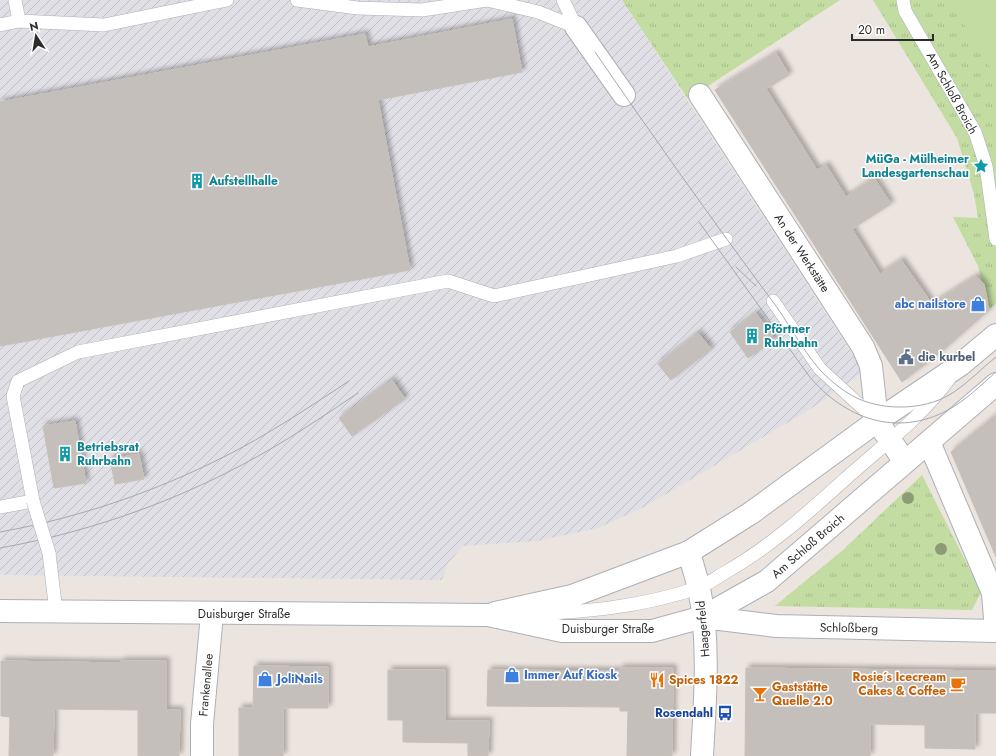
<svg xmlns="http://www.w3.org/2000/svg" width="996" height="756" viewBox="0 0 996 756" font-family="Jost,sans-serif">
<style>
.industrial{fill:url(#industrial-furrows)}
.park{fill:url(#park-tufts)}
.garden{fill:#c3dca2}
.building{fill:#c5bfbb;stroke:#c7bfb9;filter:url(#shadow)}
.lines{fill:none;stroke-linecap:round;stroke-linejoin:round}
.service-casing{stroke:#acb0b6;stroke-width:14}
.minor-casing{stroke:#acb0b6;stroke-width:24}
.secondary-casing{stroke:#acb0b6;stroke-width:24}
.service{stroke:#fff;stroke-width:13}
.minor{stroke:#fff;stroke-width:22}
.secondary{stroke:#fff;stroke-width:22}
.tram{stroke:#a3a9b4;stroke-width:1}
.service-bridge-casing{stroke:#acb0b6;stroke-width:14;stroke-linecap:butt}
.service-bridge{stroke:#fff;stroke-width:13}
.tree{fill:#8c9c77}
.labels{text-anchor:middle;dominant-baseline:central;stroke-width:3;stroke-linejoin:round;paint-order:stroke}
.street-label{font-size:12px;fill:#2c2c2c;stroke:#fff}
.culture-label{font-size:12px;font-weight:bold;fill:#0d838f;stroke:#fff;text-anchor:start}
.shop-label{font-size:12px;font-weight:bold;fill:#366cbe;stroke:#fff;text-anchor:start}
.service-label{font-size:12px;font-weight:bold;fill:#4e5e75;stroke:#fff;text-anchor:start}
.food-label{font-size:12px;font-weight:bold;fill:#c56008;stroke:#fff;text-anchor:start}
.transit-label{font-size:12px;font-weight:bold;fill:#164399;stroke:#fff;text-anchor:end}
</style>
<defs>
<pattern id="industrial-furrows" width="10" height="10" patternUnits="userSpaceOnUse"><rect width="10" height="10" fill="#dfdfe5"/><path d="M-1 1l2-2M0 10L10 0M9 11l2-2" fill="none" stroke="#c0c0c5"/></pattern>
<pattern id="park-tufts" width="24" height="20" patternUnits="userSpaceOnUse"><rect width="24" height="20" fill="#c3dca2"/><path d="M3 7l-1-3M5 7V3M7 7l1-3M15 17l-1-3M17 17v-4M19 17l1-3" fill="none" stroke="#a8bd8c"/></pattern>
<filter id="shadow"><feDropShadow dx="3.5" dy="-3.5" stdDeviation="2" flood-color="#0004"/></filter>
</defs>
<rect width="100%" height="100%" fill="#ece4df"/>
<!-- industrial -->
<path class="industrial" d="M0 0H622L864 372 809 410 644 507 598 528 537 541 463 546 448 563 442 580 0 575Z"/>
<!-- park -->
<path class="park" d="M622 0H840L688 99Z
M873 0H996V304L989 310 978 266 953 217 978 218 974 194 957 138Z
M922 475 981 592 972 610 775 606 843 550Z"/>
<!-- garden -->
<path class="garden" d="M950 0H996V78Z"/>
<!-- building -->
<path class="building" d="M512 19 522 72 378 100 410 270 0 346V102L365 34 368 47Z
M776 53 789 75 766 89 817 170 826 165 846 197 874 178 891 204 852 229 880 274 901 260 932 304 976 276 984 284 989 310 940 353 902 382 715 90Z
M756 313 775 340 748 358 730 332Z
M698 333 711 349 671 380 658 364Z
M392 380 405 399 352 436 339 418Z
M996 415V557L951 452Z
M75 421 86 483 54 488 43 426Z
M139 454 144 479 115 484 110 459Z
M1 661 121 663V661H166V710H180L179 756H138V710L54 709 53 756H9L10 717 1 716Z
M254 666 328 667V708H283V756H239V708H253Z
M620 668H673L672 756H627L628 711H620V707L487 706 488 670 620 671Z
M746 668 996 671V713H975V749L925 748V725L870 724V756H745Z
M388 670H445V721H489L488 756H468V743L403 742V720H388Z"/>
<g class="lines">
<!-- service casing -->
<g class="service-casing">
<path id="service" d="M15 0 19 21
M297 0 358 8 422 10 487 0 538 12 576 27
M563 0 576 27
M903 0 905 11 975 132 986 166 996 239
M0 25 19 21 104 25 227 0
M773 301 820 369 877 421
M0 507 33 501 13 396 18 381 78 352 448 281 494 296 677 256 726 239
M49 553 56 612
M527 614C585 612 642 607 697 588 707 585 717 577 726 572 773 545 812 509 852 473 886 443 922 416 949 379"/>
</g>
<!-- minor casing -->
<g class="minor-casing">
<path id="minor" d="M576 27 624 95
M700 95 863 347 871 366 877 421 905 462
M929 442 993 593 996 631
M689 552C692 564 696 576 699 588 710 642 705 701 702 756
M703 617 776 626 996 631
M202 756V724L212 614"/>
</g>
<!-- secondary casing -->
<g class="secondary-casing">
<path id="secondary" d="M0 611 488 615 562 631H652L703 617 767 581 996 384
M495 613 572 596 689 552 751 513 877 421 960 365 996 335"/>
</g>
<!-- service -->
<use href="#service" class="service"/>
<!-- minor -->
<use href="#minor" class="minor"/>
<!-- secondary -->
<use href="#secondary" class="secondary"/>
<!-- tram -->
<path class="tram" d="M595 52C652 135 710 217 770 298 788 321 801 348 820 370 833 383 847 395 864 401 892 411 929 409 954 392 969 382 982 368 996 357
M699 222 809 376C844 418 896 438 948 410 966 400 980 386 996 372
M736 267 756 286
M0 532C84 517 166 488 241 448 278 428 314 404 349 381
M0 548C96 531 191 496 274 447 303 430 331 411 358 393"/>
<!-- service-bridge casing -->
<g class="service-bridge-casing">
<path id="service-bridge" d="M33 501 49 553"/>
</g>
<!-- service-bridge -->
<use href="#service-bridge" class="service-bridge"/>
</g>
<!-- trees -->
<g class="tree">
<circle cx="908" cy="498" r="6"/>
<circle cx="941" cy="549" r="6"/>
</g>
<!-- icons -->
<defs>
<g id="sight-bare" transform="scale(1.2)"><path d="M0-6L1.8-2.2L6-1.7L2.9 1.2L3.7 5.4L0 3.3L-3.7 5.4L-2.9 1.2L-6-1.7L-1.8-2.2Z" fill="#0f9aa8" stroke="#fff" stroke-width="2.5" paint-order="stroke"/></g>
<g id="building-bare" transform="scale(1.2)"><path d="M-4-6H4V6H1V3H-1V6H-4ZM-2.5-4.3h1.7v1.8h-1.7ZM.8-4.3h1.7v1.8H.8ZM-2.5-1h1.7V.8h-1.7ZM.8-1h1.7V.8H.8Z" fill="#0f9aa8" stroke="#fff" stroke-width="2.5" paint-order="stroke"/></g>
<g id="shop-bare" transform="scale(1.2)"><path d="M-5-2.5h2.3a2.7 3.5 0 0 1 5.4 0H5L5.5 6h-11ZM-1.5-2.5h3a1.5 2.3 0 0 0-3 0Z" fill="#3f7fe0" stroke="#fff" stroke-width="2.5" paint-order="stroke"/></g>
<g id="civic-bare" transform="scale(1.2)"><path d="M-.6-6.5H3V-4.5H.6V-3L4-1V1h2V6H-6V1h2V-1L-.6-3ZM-1.2 2.5V6h2.4V2.5Z" fill="#5c6f8a" stroke="#fff" stroke-width="2.5" paint-order="stroke"/></g>
<g id="restaurant-bare" transform="scale(1.2)"><path d="M-5-6h1v4h1v-4h1v4h1v-4h1v5L-1.5 .5V6h-2V.5L-5-1ZM5-6V6H3V1.5H1.5Q1.5-4 5-6Z" fill="#e8710a" stroke="#fff" stroke-width="2.5" paint-order="stroke"/></g>
<g id="cafe-bare" transform="scale(1.2)"><path d="M-5.5-4.5H6V0H3Q3 3.5 0 3.5H-2.5Q-5.5 3.5-5.5 0ZM3-3.2v2h1.7v-2ZM-6 4.5H4V6H-6Z" fill="#e8710a" stroke="#fff" stroke-width="2.5" paint-order="stroke"/></g>
<g id="bar-bare" transform="scale(1.2)"><path d="M-6-5H6L.8 .8V4.5H3.5V6h-7V4.5H-.8V.8Z" fill="#e8710a" stroke="#fff" stroke-width="2.5" paint-order="stroke"/></g>
<g id="bus-bare" transform="scale(1.2)"><path d="M-5-6H5V4H4V6H2V4H-2V6H-4V4H-5ZM-3.5-4V0h7V-4ZM-3.5 1.2v1.5H-2V1.2ZM2 1.2v1.5H3.5V1.2Z" fill="#1a4fb4" stroke="#fff" stroke-width="2.5" paint-order="stroke"/></g>
</defs>
<g fill-rule="evenodd">
<use href="#sight-bare" x="981" y="166"/>
<use href="#building-bare" x="197" y="181"/>
<use href="#shop-bare" x="978" y="304"/>
<use href="#building-bare" x="752" y="336"/>
<use href="#civic-bare" x="906" y="357"/>
<use href="#building-bare" x="65" y="454"/>
<use href="#shop-bare" x="512" y="675"/>
<use href="#shop-bare" x="265" y="679"/>
<use href="#restaurant-bare" x="657" y="680"/>
<use href="#cafe-bare" x="958" y="684"/>
<use href="#bar-bare" x="760" y="694"/>
<use href="#bus-bare" x="725" y="713"/>
</g>
<g class="labels">
<!-- street labels -->
<g class="street-label">
<text transform="translate(952 93) rotate(61)">Am Schloß Broich</text>
<text transform="translate(802 253) rotate(57)">An der Werkstätte</text>
<text transform="translate(808 546) rotate(-41)">Am Schloß Broich</text>
<text x="244" y="614">Duisburger Straße</text>
<text transform="translate(849 628) rotate(1)">Schloßberg</text>
<text x="608" y="629">Duisburger Straße</text>
<text transform="translate(703 629) rotate(-95)">Haagerfeld</text>
<text transform="translate(206 685) rotate(-85)">Frankenallee</text>
</g>
<!-- culture labels -->
<g class="culture-label">
<text x="969" y="159" text-anchor="end">MüGa - Mülheimer<tspan x="969" dy="14">Landesgartenschau</tspan></text>
<text x="209" y="181">Aufstellhalle</text>
<text x="764" y="329">Pförtner<tspan x="764" dy="14">Ruhrbahn</tspan></text>
<text x="77" y="447">Betriebsrat<tspan x="77" dy="14">Ruhrbahn</tspan></text>
</g>
<!-- shop labels -->
<g class="shop-label">
<text x="966" y="304" text-anchor="end">abc nailstore</text>
<text x="524" y="675">Immer Auf Kiosk</text>
<text x="277" y="679">JoliNails</text>
</g>
<!-- service labels -->
<g class="service-label">
<text x="918" y="357">die kurbel</text>
</g>
<!-- food labels -->
<g class="food-label">
<text x="946" y="677" text-anchor="end">Rosie´s Icecream<tspan x="946" dy="14">Cakes &amp; Coffee</tspan></text>
<text x="669" y="680">Spices 1822</text>
<text x="772" y="687">Gaststätte<tspan x="772" dy="14">Quelle 2.0</tspan></text>
</g>
<!-- transit labels -->
<g class="transit-label">
<text x="713" y="713">Rosendahl</text>
</g>
</g>
<!-- north arrow -->
<g transform="translate(36 36) rotate(348)" stroke="#ffffff" stroke-width="3" paint-order="stroke">
<path d="M0-3L7 15L0 10L-7 15Z" fill="#2c2c2c"/>
<text y="-6" font-size="11" font-weight="bold" text-anchor="middle" fill="#2c2c2c">N</text>
</g>
<!-- scale -->
<path d="M852 34v6h81v-6" fill="none" stroke="#2c2c2c" stroke-width="2"/>
<text x="858" y="34" font-size="12" fill="#2c2c2c" stroke="#ffffff" stroke-width="3" paint-order="stroke">20 m</text>
</svg>
